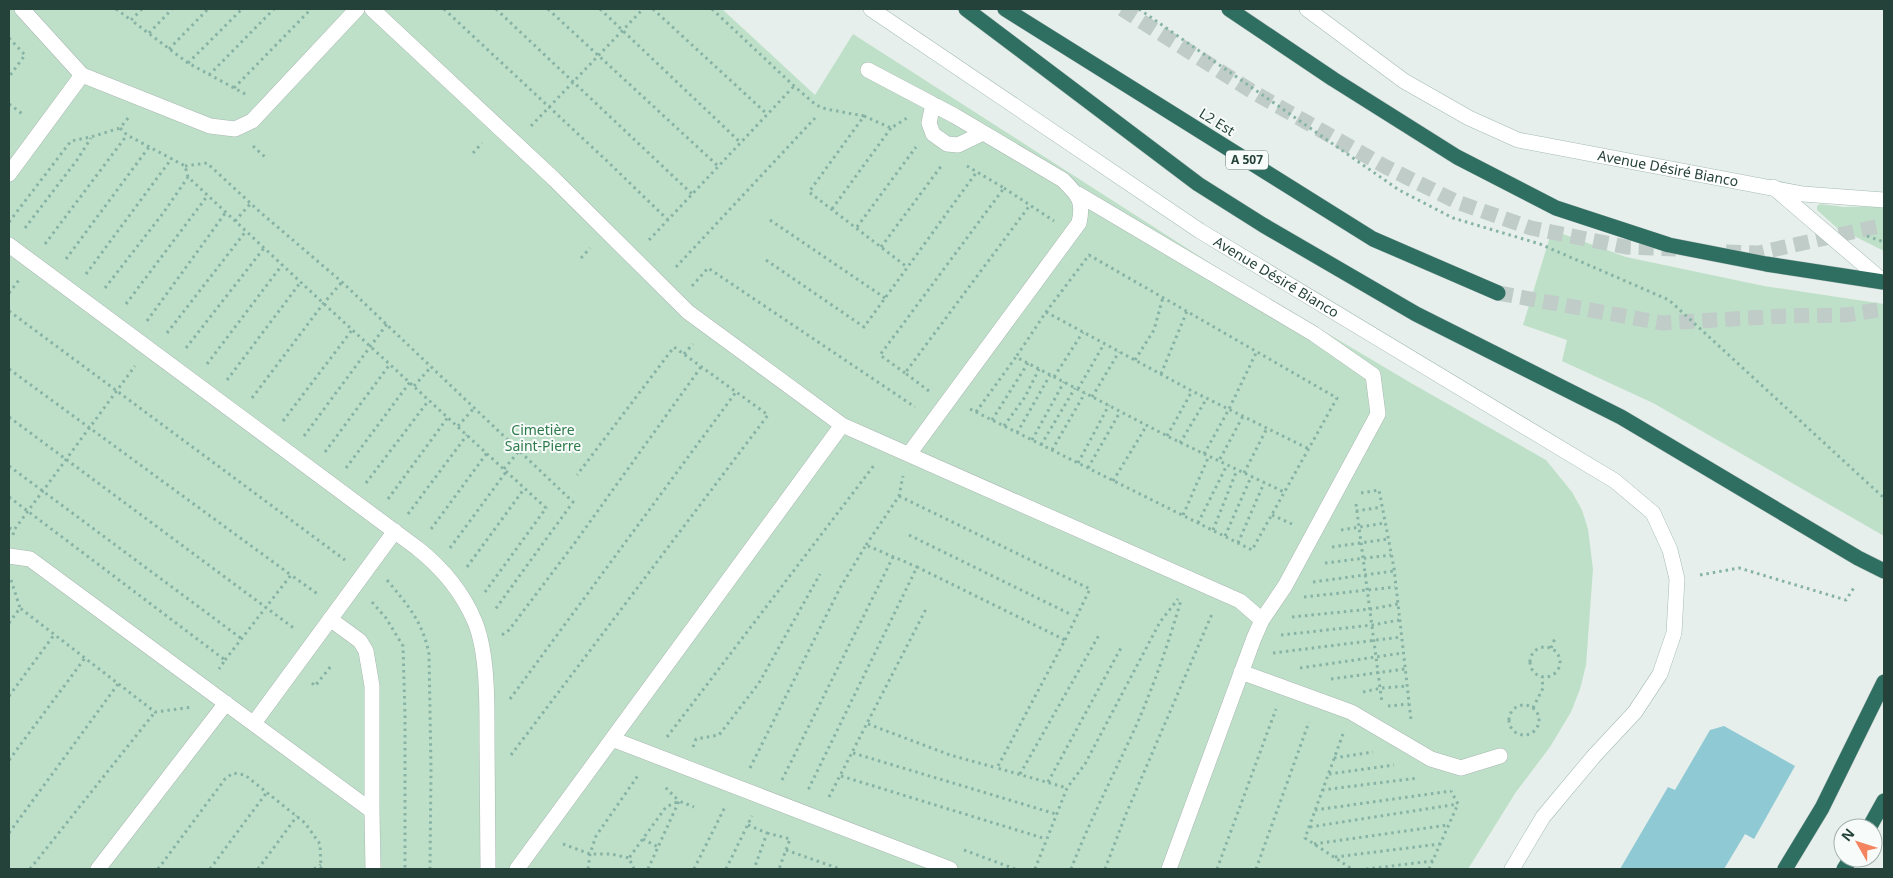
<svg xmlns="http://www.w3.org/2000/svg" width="1893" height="878" viewBox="0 0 1893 878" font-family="'Noto Sans',sans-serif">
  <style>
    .green { fill: #bfe0c8 }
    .water { fill: #8ec9d4 }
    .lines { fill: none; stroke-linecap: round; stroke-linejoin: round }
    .highway-tunnel { stroke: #bfccc8; stroke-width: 15; stroke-dasharray: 15 8; stroke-linecap: butt }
    .lane-casing { stroke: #a8b8b2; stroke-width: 16 }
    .secondary-casing { stroke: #a4bbb3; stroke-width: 16 }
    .highway-casing { stroke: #c2cac8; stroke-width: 16 }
    .path { stroke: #86b3a5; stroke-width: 3; stroke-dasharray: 2.5 4; stroke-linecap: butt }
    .lane { stroke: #fff; stroke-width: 15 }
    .secondary { stroke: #fff; stroke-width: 15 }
    .highway { stroke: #2f6f62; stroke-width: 15 }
    .labels { text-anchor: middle; stroke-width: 4; stroke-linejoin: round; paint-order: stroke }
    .shield { fill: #f7fbf9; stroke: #637a73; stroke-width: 1 }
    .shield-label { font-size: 12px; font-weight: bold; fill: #24423a }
    .street-label { font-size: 14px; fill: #24423a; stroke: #f7fbf9 }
    .park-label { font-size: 14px; fill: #2d7a4b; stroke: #f7fbf9 }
  </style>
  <rect width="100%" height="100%" fill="#e6efeb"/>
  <path class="green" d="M9 9H722L815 95 853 34 1224 272 1411 383 1546 460 1572 492 1582 510 1588 529 1593 569 1586 665 1580 689 1571 712 1550 747 1516 792 1468 869H9Z
    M1820 204 1844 207 1884 206V251L1836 227 1817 210V206Z
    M1552 230 1626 257 1764 286 1884 304V536L1653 403 1562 361 1567 340 1523 325Z"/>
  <path class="water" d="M1724 726 1795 766 1754 839 1745 834 1724 869H1620L1668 787 1675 790 1710 730Z"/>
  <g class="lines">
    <path class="highway-tunnel" d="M1122 9 1253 92 1386 167 1457 202 1531 228 1626 247 1676 249
      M1726 252 1758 253 1884 225
      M1498 293 1662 323 1785 316 1846 315 1884 309"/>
    <defs>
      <path id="lane" d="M22 9 82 75 210 126 235 129 252 121 357 9
        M372 9 554 179 688 312 842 425 1240 601 1262 620 1254 638 1169 869
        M868 70 955 116 1063 180C1079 196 1084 201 1079 223L909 454
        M933 104 929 123 933 134 947 144 958 145 983 133
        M9 174 82 75
        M1078 194 1314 334 1373 375 1378 414 1285 586 1262 620
        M9 245 417 548C441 567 463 593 475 622 488 654 487 705 487 739 487 783 488 826 488 869
        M9 556 30 559 372 811 373 869
        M330 619 360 641 366 651 372 686V811
        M1241 672 1351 712 1431 759 1461 768 1500 756
        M254 723 395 531
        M612 739 950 869
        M98 869 226 703
        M517 869 842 425"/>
      <g id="secondary">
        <path id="s1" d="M871 9 1200 231 1615 481 1653 513 1670 550 1677 579 1674 633 1660 674 1635 712 1594 756 1543 817 1512 869"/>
        <path id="s2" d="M1307 9 1404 81 1469 118 1518 140 1803 194 1884 200"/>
        <path d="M1773 187 1884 282"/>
      </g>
      <path id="highway" d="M966 9 1198 184 1263 225 1416 314 1621 417 1858 558 1884 571
        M1005 9 1373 239 1498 293
        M1229 9 1333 79 1457 157 1556 208 1669 245 1766 264 1883 282
        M1869 828 1884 801
        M1785 869 1822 808 1884 682
        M1844 869 1851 858"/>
    </defs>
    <use href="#lane" class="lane-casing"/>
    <use href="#secondary" class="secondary-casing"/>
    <use href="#highway" class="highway-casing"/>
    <path class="path" d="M116 9 131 20
      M142 9 131 20 188 63 247 95
      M444 9 607 161 668 220
      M496 9 692 194
      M548 9 718 166
      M600 9 740 142
      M653 9 767 114
      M712 9 794 86 816 105 826 109 864 116 809 192 907 267
      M1139 9 1399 190 1453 218 1540 244 1669 300 1884 498
      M149 33 172 9
      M9 38 25 55 9 77
      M169 49 208 9
      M188 63 242 9
      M209 75 274 9
      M234 88 311 9
      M9 104 24 115
      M864 116 891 128 907 118
      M128 118 120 128 127 135 185 166 188 177 322 302 546 508 485 592
      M531 126 643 9
      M253 146 265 157
      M473 153 482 143
      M185 166 207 163 260 212 342 282 573 502 494 611
      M1004 188 1054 221
      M832 209 891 128
      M770 220 885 298
      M235 221 251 203
      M9 222 71 141 91 137 120 128
      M857 227 916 147
      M25 228 77 160 91 138
      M1867 236 1884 242
      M649 240 794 86
      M45 244 127 135
      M881 247 942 165
      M581 258 590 248
      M66 259 149 147
      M766 260 864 327 976 173
      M676 267 815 118
      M86 274 172 158
      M692 286 708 268 915 407
      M105 288 164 212 188 177
      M9 293 19 280
      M126 304 208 195
      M9 311 345 560
      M1046 312 1192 391 1309 449
      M147 321 226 212
      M167 333 246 231
      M186 348 264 248
      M684 354 693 344
      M1135 360 1154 330 1163 297
      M207 364 282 265
      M9 369 291 575
      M905 373 880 355 1004 188 967 166
      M1161 374 1187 311
      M1054 377 1083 332
      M227 380 300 283
      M414 386 431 367
      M1078 389 1104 344
      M929 391 905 373 1030 205
      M1092 397 1119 352
      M252 398 323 304 342 282
      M970 409 1252 550 1337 398 1089 255 1046 312 1016 357
      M976 412 1016 357 1171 438 1284 492
      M9 417 295 629
      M992 420 1028 363
      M283 421 352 330
      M458 426 474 408
      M1004 426 1025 397 1039 369
      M1017 433 1050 375
      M304 436 387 324
      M1167 436 1192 391
      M1032 440 1064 382
      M1180 443 1207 398
      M1041 445 1075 388
      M1052 450 1085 393
      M325 452 390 364
      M1204 454 1229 409 1257 351
      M1220 459 1243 416
      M1078 463 1109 405
      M9 466 242 639
      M346 468 410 382
      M1088 468 1120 412
      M504 469 519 451
      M1244 473 1267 428
      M1113 481 1147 425
      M366 483 429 400
      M1361 493 1379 490 1394 568 1411 720
      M899 496 1090 589 1065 640
      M9 497 225 660 219 669
      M388 499 448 417
      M1356 504 1382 703
      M1356 511 1382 507
      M408 514 467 435
      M1183 515 1209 456
      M1272 515 1292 524
      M1198 523 1227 465
      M9 528 14 530
      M431 529 487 453
      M1213 530 1237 470
      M1341 530 1385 523
      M13 535 14 530 135 366
      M909 535 1070 614
      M1225 536 1251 477
      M1238 543 1264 483
      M866 545 899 496 903 476
      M1332 547 1388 539
      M450 548 506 472
      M1325 563 1391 555
      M467 567 524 489
      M1700 575 1739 568 1846 600 1855 586
      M11 580 20 608
      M387 580C407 604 423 622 429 654L431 769 430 869
      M1313 582 1394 571
      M1304 597 1395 587
      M372 602 386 618 403 646 405 716V869
      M1292 617 1371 609 1398 604
      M9 623 20 608 155 712 193 707
      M502 635 509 630 574 544 701 367
      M1281 635 1373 625 1399 620
      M1530 662a15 15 0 1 1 30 0a15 15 0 1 1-30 0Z
      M1551 648 1556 636
      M1273 653 1401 637
      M225 660 291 575 319 595
      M1300 668 1403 653
      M1331 679 1405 669
      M312 683 315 686 331 666
      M1363 692 1381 688 1407 686
      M9 696 54 635
      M510 699 736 392
      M1509 720a15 15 0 1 1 30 0a15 15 0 1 1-30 0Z
      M1388 706 1409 704
      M1533 708 1543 688 1542 677
      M868 724 950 755 997 768
      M1343 734 1305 838 1352 869
      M667 737 875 464
      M693 747 696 739 719 735 759 683 820 574
      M853 753 1056 814
      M511 755 768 415 674 347 577 475
      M1334 758 1373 752
      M9 760 85 658
      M750 768 840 588 866 545 917 567
      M1020 774 1099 635
      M1329 774 1394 765
      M841 776 1046 839
      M782 780 893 557
      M1048 782 1122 646
      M810 789 809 788 917 567 1065 640 997 768 1067 788
      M1322 790 1418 778
      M829 797 926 609
      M1315 810 1451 791
      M748 825 767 833 754 869
      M1310 827 1458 804
      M9 833 118 684
      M767 833 790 839 779 869
      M643 839 658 847
      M563 844 590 854H611L629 858
      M1314 844 1448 825
      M786 850 840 869
      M964 850 1015 869
      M1335 857 1440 844
      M30 869 155 712
      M158 869 225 779 233 773 245 775 305 823 320 844 321 869
      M210 869 267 792
      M258 869 297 816
      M314 869 321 865
      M588 869 590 854 596 836 639 774
      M634 869 629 858 666 807 679 801 694 807
      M648 869 679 801 665 787 667 785
      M694 869 725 807
      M726 869 752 816
      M1035 869 1067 788 1085 764 1160 622 1178 599
      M1071 869C1090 820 1114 774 1136 726 1154 685 1169 642 1181 600
      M1105 869 1126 814 1212 614
      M1217 869 1276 709
      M1256 869 1309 722
      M1366 869 1433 861
      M1429 869 1458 804 1451 791"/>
    <use href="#lane" class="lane"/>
    <use href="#secondary" class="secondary"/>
    <use href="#highway" class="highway"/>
  </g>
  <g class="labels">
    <rect class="shield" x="1226" y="150.5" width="42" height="19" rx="4"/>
    <g class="shield-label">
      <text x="1247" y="164">A 507</text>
    </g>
    <g class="street-label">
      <text transform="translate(1217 122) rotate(32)" y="5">L2 Est</text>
      <text dy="5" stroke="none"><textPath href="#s2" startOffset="402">Avenue Désiré Bianco</textPath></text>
      <text dy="5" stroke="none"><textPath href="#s1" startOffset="486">Avenue Désiré Bianco</textPath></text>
    </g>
    <g class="park-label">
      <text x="543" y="435">Cimetière<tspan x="543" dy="16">Saint-Pierre</tspan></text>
    </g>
  </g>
  <rect width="1893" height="878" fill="none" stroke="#24423a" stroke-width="20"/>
  <g transform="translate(1858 843) rotate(309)"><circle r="24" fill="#f7fbf9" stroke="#a3b1ad"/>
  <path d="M0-4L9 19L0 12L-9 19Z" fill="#f4845f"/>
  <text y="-8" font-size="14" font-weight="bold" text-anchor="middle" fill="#24423a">N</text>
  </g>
</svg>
